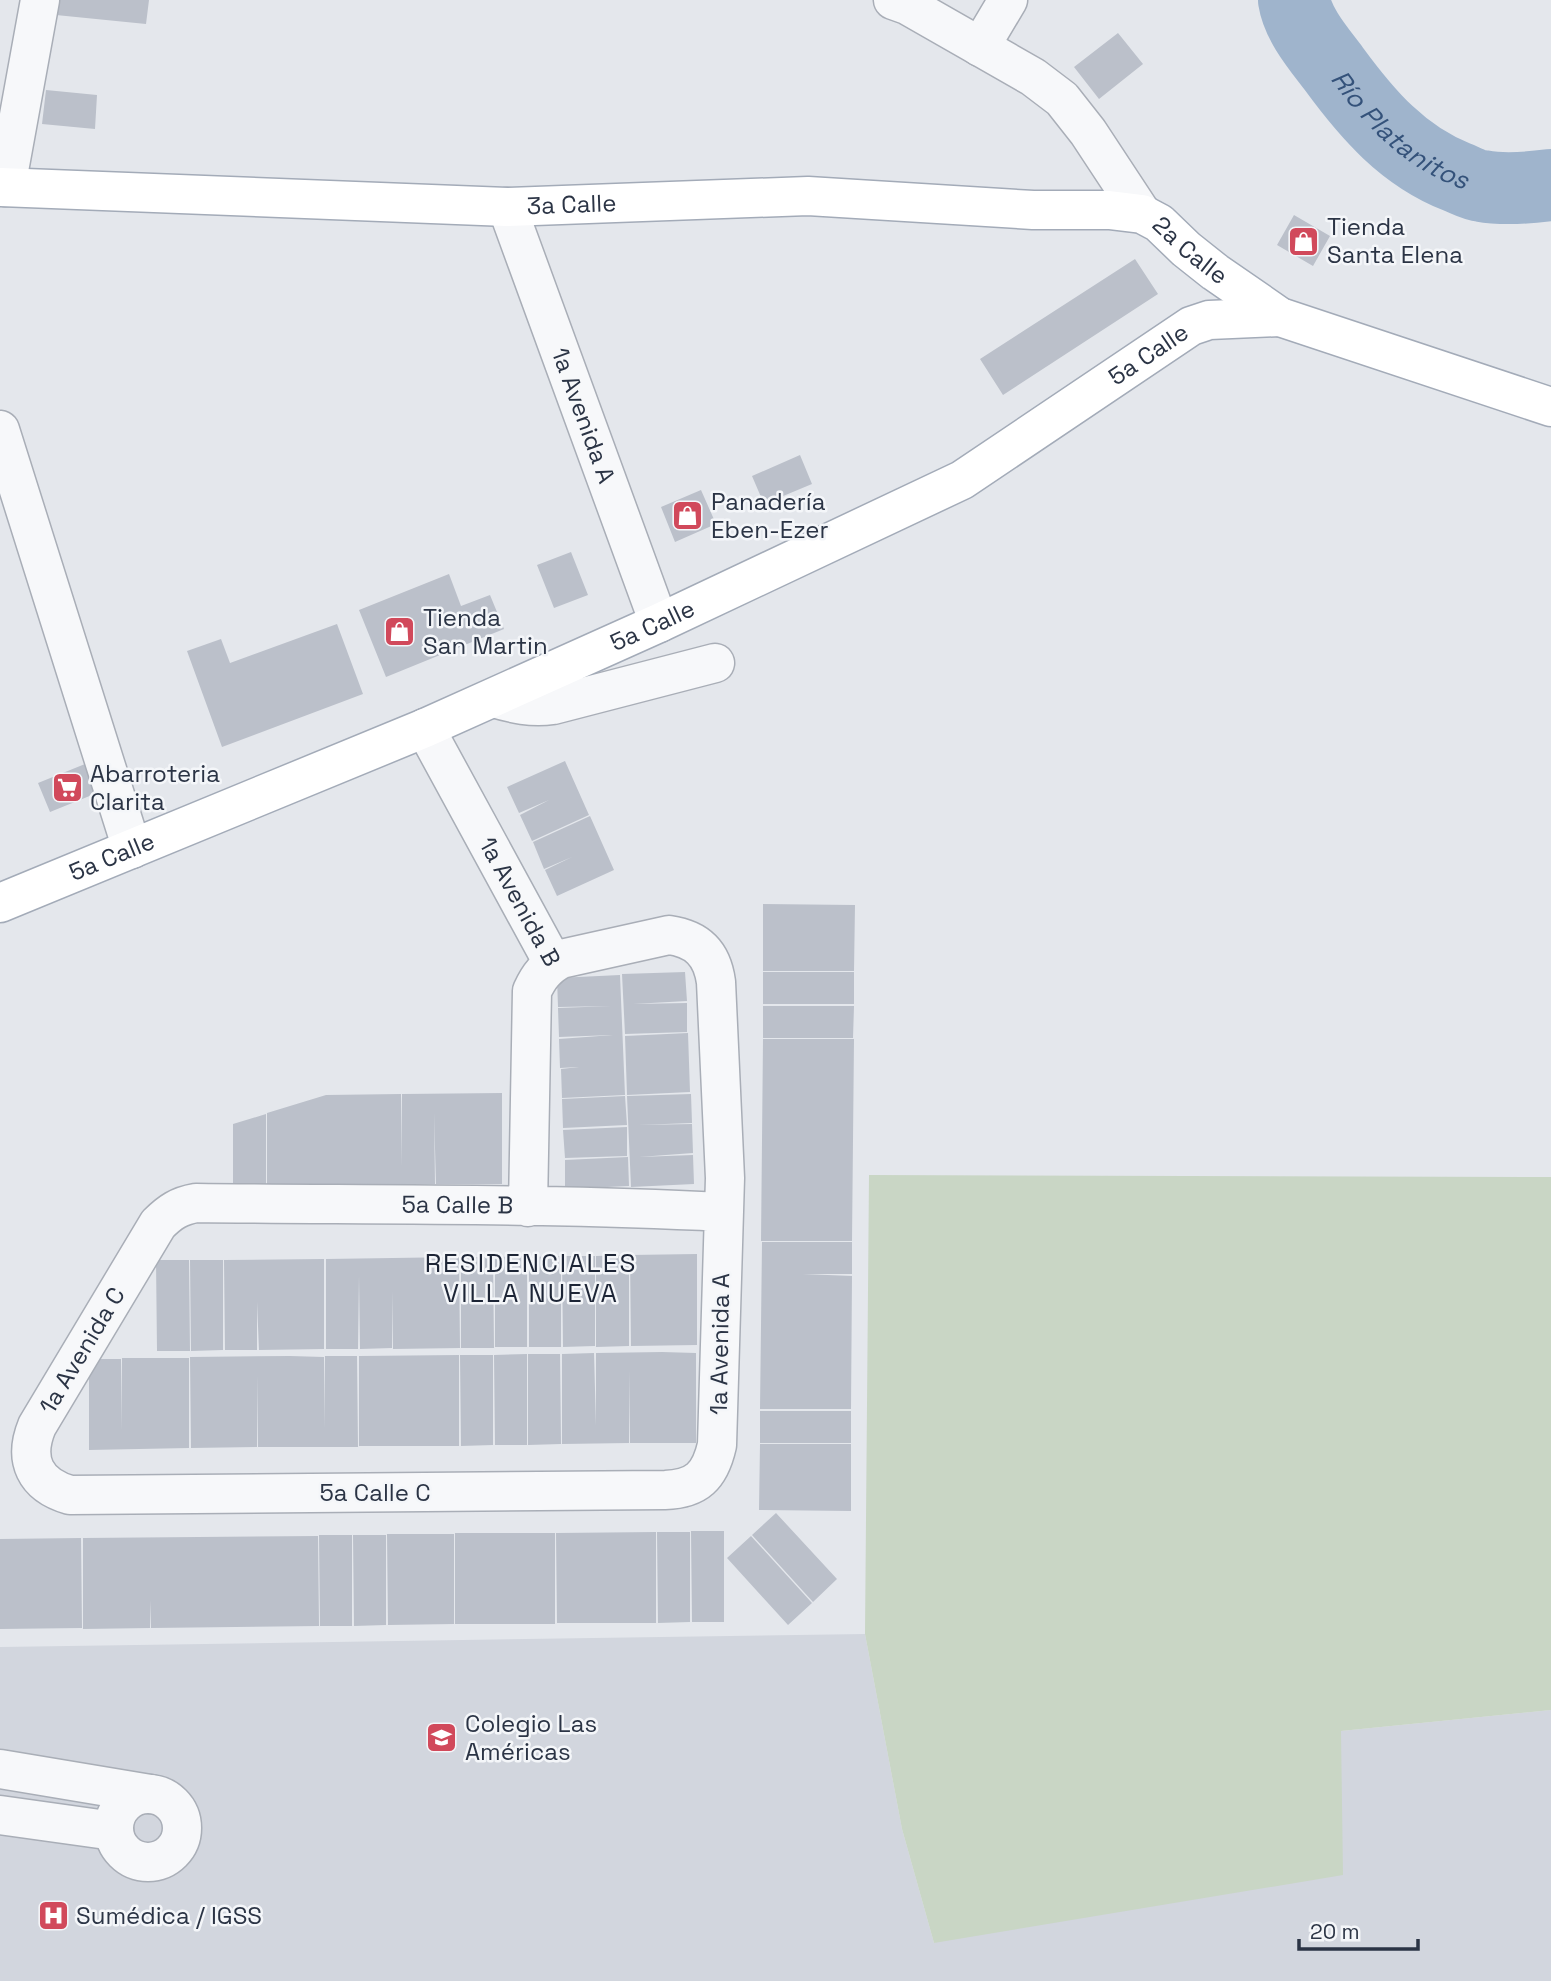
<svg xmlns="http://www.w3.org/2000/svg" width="1551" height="1981" viewBox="0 0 1551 1981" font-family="'Space Grotesk',sans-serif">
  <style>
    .built { fill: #d2d6de }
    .green { fill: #c9d6c5 }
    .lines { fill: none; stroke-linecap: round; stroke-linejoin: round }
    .river { stroke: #9fb4cc; stroke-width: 72 }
    .building { fill: #bbc0ca }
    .minor-casing { stroke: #a9aeb7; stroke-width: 41 }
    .major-casing { stroke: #a3abb8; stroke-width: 41 }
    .minor { stroke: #f7f8fa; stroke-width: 38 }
    .major { stroke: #fff; stroke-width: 38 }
    .labels { text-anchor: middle; stroke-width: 5; stroke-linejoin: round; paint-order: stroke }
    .street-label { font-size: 24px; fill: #2b3445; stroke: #f4f6f9 }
    .poi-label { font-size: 24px; fill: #2b3445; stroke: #f4f6f9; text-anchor: start }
    .water-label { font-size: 26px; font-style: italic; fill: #34527a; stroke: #f4f6f9 }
    .neighbourhood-label { font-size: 26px; letter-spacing: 2px; fill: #1d2536; stroke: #f4f6f9 }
  </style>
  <rect width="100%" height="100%" fill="#e4e7ec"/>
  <path class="built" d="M865 1634 902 1829 934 1943 1341 1731 1551 1710V1981H0V1647Z"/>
  <path class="green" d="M869 1175 1551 1177V1710L1341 1731 1343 1875 934 1943 902 1829 865 1634Z"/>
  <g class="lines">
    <path class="river" id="s1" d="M1294 0C1298 25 1319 49 1334 69 1367 114 1403 156 1457 177 1465 180 1473 185 1482 186 1504 190 1528 188 1551 185"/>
  </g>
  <path class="building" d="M57 0H149L146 24 56 15Z
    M1118 33 1143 64 1099 99 1074 67Z
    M46 90 97 95 95 129 42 124Z
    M1294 215 1330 236 1313 266 1277 245Z
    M1135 259 1158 294 1003 395 980 359Z
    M800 455 812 484 764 504 752 476Z
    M701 490 716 524 675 542 661 507Z
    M571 552 588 595 554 608 537 565Z
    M449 574 461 606 490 595 504 629 386 677 359 610Z
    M337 624 363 694 222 747 187 651 221 639 230 663Z
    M565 761 589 815 532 841 520 815 549 800 519 813 507 787Z
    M85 764 97 793 50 812 38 783Z
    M590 816 614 870 557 896 545 870 572 857 544 869 533 842Z
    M763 904 855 905 854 971H763Z
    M685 972 687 1001 633 1004 687 1003V1032L625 1034 622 974Z
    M763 972H854V1004H763Z
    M620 975 625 1095 562 1098 561 1069 579 1067 560 1068 559 1039 613 1035 559 1037 558 1008 612 1006 558 1007 557 978Z
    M763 1006H854L853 1038H763Z
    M688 1033 690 1092 627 1095 625 1036Z
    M763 1039H854L852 1241H761Z
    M502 1093V1184H436L434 1112 435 1184 267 1186V1113L326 1095 401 1094 402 1167V1094Z
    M691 1094 692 1123 638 1125 692 1124 693 1153 639 1157 693 1155 694 1184 631 1187 627 1096Z
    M625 1096 627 1125 563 1128 562 1099Z
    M266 1114V1186H233V1124Z
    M627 1127V1156L565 1158 563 1130Z
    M628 1157 629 1186 565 1189V1160Z
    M762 1242H852V1274H803L852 1276 851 1409H760Z
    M697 1254V1345L631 1346 630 1255Z
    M629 1255V1346L596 1347V1256Z
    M527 1256V1347H495V1257Z
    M561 1256V1347H529V1257Z
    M562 1256H595V1346L563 1347Z
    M459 1257 460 1348 393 1349 392 1291V1348L360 1349 359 1276 358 1349H326V1259Z
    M461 1257H493L494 1348H461Z
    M324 1259V1349L259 1350 257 1302V1350H225L224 1260Z
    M156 1260H189L190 1351H157Z
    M190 1260H223V1350L191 1351Z
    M662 1352 696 1353V1443H630L629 1371V1443L562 1444V1354L594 1353 596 1426V1353Z
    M527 1354V1445H495L494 1355Z
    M528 1354H560L561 1444 528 1445Z
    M459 1355V1446H359V1356Z
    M460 1355H493V1445L461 1446Z
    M290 1356 324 1357 325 1429V1356H357L358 1447H258L257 1375V1447L191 1448 190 1357Z
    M122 1358H189V1448L89 1450V1359H121L122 1431Z
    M760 1411H851V1443H760Z
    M760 1444H851V1511L759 1510Z
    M776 1513 837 1579 813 1602 752 1535Z
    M691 1531H724V1622H692Z
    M656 1532V1623H557L556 1533Z
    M657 1532H690V1622L658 1623Z
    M455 1533H555V1624H455Z
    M387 1534H454V1624L388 1625Z
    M319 1535H352V1626H320Z
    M353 1535H386V1625L354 1626Z
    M318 1536 319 1626 151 1628 150 1600V1628L83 1629V1538Z
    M751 1536 812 1603 788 1625 727 1558Z
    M81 1538 82 1628 0 1629V1539Z"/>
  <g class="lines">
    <defs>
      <g id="minor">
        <path d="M893 0 907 5 1033 77 1062 99 1088 132 1142 214"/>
        <path d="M980 47 1008 0"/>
        <path d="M6 187 40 0"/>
        <path id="s2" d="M507 207 659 623"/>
        <path d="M0 430 132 849"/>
        <path d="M494 698C514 704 531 708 553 705L715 663"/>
        <path id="s3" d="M425 728 553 963"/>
        <path id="s4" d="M528 1207 532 991C539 976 546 967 561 959L669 935C697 939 712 953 716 982L725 1178 717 1445C710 1476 697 1489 665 1490L70 1495C35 1485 23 1460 37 1426L158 1224C170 1212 179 1206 196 1203 371 1205 547 1203 722 1212"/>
        <path d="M0 1769 150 1794"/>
        <circle cx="148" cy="1828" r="34"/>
        <path d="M0 1815 114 1831"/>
      </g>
      <g id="major">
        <path id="s5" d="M0 187 507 207 808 196 1033 210H1109L1142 214 1159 223 1186 249 1215 272 1280 317 1551 407"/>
        <path id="s6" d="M0 903 425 728 659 623 962 480 1191 326 1209 320 1280 317"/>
      </g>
    </defs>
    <use href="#minor" class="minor-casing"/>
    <use href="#major" class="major-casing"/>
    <use href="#minor" class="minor"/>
    <use href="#major" class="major"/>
  </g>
  <defs>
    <symbol id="shop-square" viewBox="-11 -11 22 22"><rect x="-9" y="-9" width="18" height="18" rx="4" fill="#d1495b" stroke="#f4f6f9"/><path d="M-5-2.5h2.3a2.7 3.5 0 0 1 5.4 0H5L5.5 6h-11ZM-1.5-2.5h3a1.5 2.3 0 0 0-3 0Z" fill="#fff"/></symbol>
    <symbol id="supermarket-square" viewBox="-11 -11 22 22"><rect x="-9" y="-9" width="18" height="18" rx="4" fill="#d1495b" stroke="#f4f6f9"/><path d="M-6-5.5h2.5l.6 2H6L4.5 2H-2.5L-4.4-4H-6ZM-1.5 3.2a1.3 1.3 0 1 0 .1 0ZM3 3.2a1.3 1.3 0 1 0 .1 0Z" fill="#fff"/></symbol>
    <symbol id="school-square" viewBox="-11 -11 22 22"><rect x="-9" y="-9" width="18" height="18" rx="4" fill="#d1495b" stroke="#f4f6f9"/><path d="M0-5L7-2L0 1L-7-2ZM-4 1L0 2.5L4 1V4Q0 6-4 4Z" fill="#fff"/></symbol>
    <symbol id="hospital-square" viewBox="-11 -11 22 22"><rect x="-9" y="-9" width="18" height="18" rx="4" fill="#d1495b" stroke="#f4f6f9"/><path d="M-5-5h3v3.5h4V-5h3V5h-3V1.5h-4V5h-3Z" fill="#fff"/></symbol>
  </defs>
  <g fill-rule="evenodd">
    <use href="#shop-square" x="1286" y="224" width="35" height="35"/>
    <use href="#shop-square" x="670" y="498" width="35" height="35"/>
    <use href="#shop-square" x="382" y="614" width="35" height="35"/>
    <use href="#supermarket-square" x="50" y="770" width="35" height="35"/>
    <use href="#school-square" x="424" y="1720" width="35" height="35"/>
    <use href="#hospital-square" x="36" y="1898" width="35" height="35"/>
  </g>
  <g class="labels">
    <g class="street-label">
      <text dy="8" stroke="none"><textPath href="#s5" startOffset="572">3a Calle</textPath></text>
      <text dy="8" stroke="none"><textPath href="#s5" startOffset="1204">2a Calle</textPath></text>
      <text dy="8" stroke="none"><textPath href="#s6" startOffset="1276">5a Calle</textPath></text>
      <text dy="8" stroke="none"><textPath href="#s2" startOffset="222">1a Avenida A</textPath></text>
      <text dy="8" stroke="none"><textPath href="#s6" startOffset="709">5a Calle</textPath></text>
      <text dy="8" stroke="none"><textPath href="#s6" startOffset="121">5a Calle</textPath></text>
      <text dy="8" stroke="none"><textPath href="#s3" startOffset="198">1a Avenida B</textPath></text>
      <text dy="8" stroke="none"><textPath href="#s4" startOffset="2208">5a Calle B</textPath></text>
      <text transform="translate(720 1344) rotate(-89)" y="8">1a Avenida A</text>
      <text dy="8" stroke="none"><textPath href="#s4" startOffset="1755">1a Avenida C</textPath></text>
      <text x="375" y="1501">5a Calle C</text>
    </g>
    <g class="poi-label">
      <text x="1327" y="235">Tienda<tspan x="1327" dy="28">Santa Elena</tspan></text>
      <text x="711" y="510">Panadería<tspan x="711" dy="28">Eben-Ezer</tspan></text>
      <text x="423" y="626">Tienda<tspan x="423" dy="28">San Martin</tspan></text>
      <text x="90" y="782">Abarroteria<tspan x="90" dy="28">Clarita</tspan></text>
      <text x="465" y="1732">Colegio Las<tspan x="465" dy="28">Américas</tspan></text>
      <text x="76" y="1924">Sumédica / IGSS</text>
    </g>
    <g class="water-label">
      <text dy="9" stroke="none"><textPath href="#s1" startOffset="172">Río Platanitos</textPath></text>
    </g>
    <g class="neighbourhood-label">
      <text x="531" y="1272">RESIDENCIALES<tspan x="531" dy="30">VILLA NUEVA</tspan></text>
    </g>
  </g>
  <path d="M1299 1939v10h119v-10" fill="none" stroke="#2b3445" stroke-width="3.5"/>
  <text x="1310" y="1939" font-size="21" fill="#2b3445" stroke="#f4f6f9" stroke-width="5" paint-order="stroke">20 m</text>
</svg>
